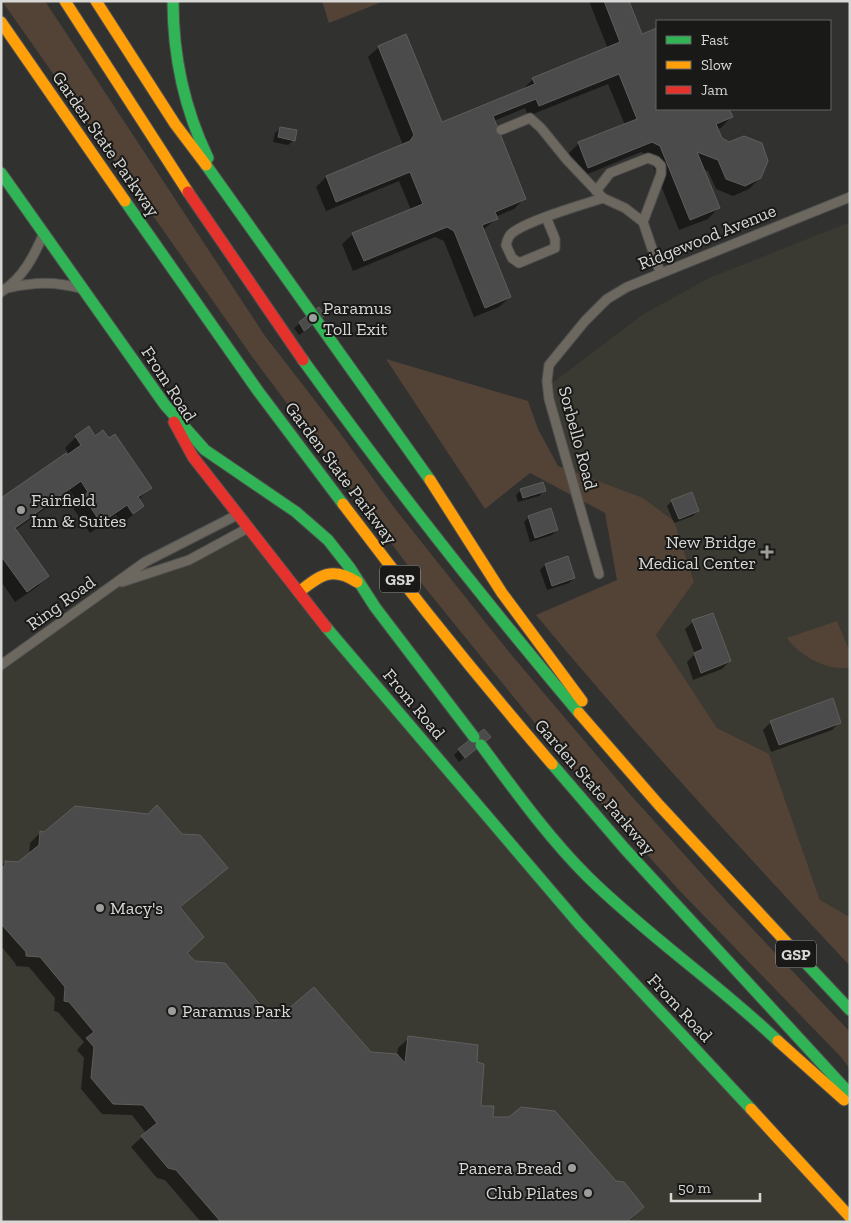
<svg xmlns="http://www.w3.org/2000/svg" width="851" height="1223" viewBox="0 0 851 1223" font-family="'Zilla Slab',serif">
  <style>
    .built { fill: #3a3932 }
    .green { fill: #534337 }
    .shadow { fill: #0007 }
    .building { fill: #4b4b4b; stroke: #5e5e5d }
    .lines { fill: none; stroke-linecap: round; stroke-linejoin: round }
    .street-casing { stroke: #4f4f4e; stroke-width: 11 }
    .fast-casing { stroke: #4f4f4e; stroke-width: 13 }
    .slow-casing { stroke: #4f4f4e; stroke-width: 13 }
    .jam-casing { stroke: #4f4f4e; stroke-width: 13 }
    .street { stroke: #6c675f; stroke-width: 9 }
    .fast { stroke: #30b455; stroke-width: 11 }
    .slow { stroke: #ff9f0a; stroke-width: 11 }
    .jam { stroke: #e5322d; stroke-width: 11 }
    .poi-dot { fill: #9d9d9b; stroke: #191918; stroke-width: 2 }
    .labels { text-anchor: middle; stroke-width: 4; stroke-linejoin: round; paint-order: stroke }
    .shield { fill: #191918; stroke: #9e9e9c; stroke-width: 1 }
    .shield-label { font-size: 16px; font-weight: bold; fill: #d7d7d5 }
    .street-label { font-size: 18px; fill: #d7d7d5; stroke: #191918 }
    .poi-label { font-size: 18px; fill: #d7d7d5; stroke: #191918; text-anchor: start }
  </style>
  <rect width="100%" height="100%" fill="#313130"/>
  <path class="built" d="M850 222V917L820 900 769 754 717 728 656 635 694 582 569 471 547 387 642 315 709 278Z
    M248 528 495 827 850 1222H1V665L115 584 182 563Z"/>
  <path class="green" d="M2 1H45L265 336 337 429 396 510 509 652 627 791 728 903 850 1032V1069L840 1056 677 888 590 791 418 579 253 358Z
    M322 1H384L329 23Z
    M386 359 528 401 538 429 558 466 643 498 674 521 694 582 656 635 717 728 769 754 820 900 850 917V966C743 851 636 736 536 615L617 580 605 513 530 473 485 509Z
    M837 621 850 652 849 668C826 670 801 657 787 638Z"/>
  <path class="shadow" d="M589 1H628L642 36 657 29V109H728L731 117 721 128 717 129 721 139 760 178 749 189 733 196 716 189 708 171 702 169 718 208 708 219 679 230 649 156 641 152 578 178 568 154 579 143 625 125 608 84 528 116 525 108 494 121 525 198 514 209 495 217 496 219 483 230 510 297 499 307 474 317 444 241 435 237 353 271 342 244 353 234 411 210 399 181 326 211 316 187 326 177 403 145 368 57 379 47 441 124 522 90 533 79 608 49Z
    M281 128 294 140 288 145 273 142 275 133Z
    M319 309V320L299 335 294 328Z
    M88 428 95 437 151 487 138 500 143 506 122 524 116 515 90 533 73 508 78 502 70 491 15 530 47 576 37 587 15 602 1 581V499L70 455 65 448 76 437Z
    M521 490 544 491 539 496 518 502 516 495Z
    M672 501 698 511 693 516 674 523 667 506Z
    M529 517 557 530 552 535 530 542 524 522Z
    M545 565 574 578 569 583 547 590 540 570Z
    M693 622 730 661 722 669 693 680 687 662 695 654 685 629Z
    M771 722H840L832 730 771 752 763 730Z
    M484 742 459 762 454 755 459 750Z
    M40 833 182 835 226 868 179 908 186 953 194 962 274 1023 370 1054 397 1056 398 1048 409 1038 475 1063 480 1107 491 1118 615 1182 643 1207 629 1222H201L165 1180 157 1178 131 1147 146 1133 132 1115 102 1114 81 1089 84 1058 77 1050 84 1042 58 1012 54 1011 55 998 29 967 16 966 15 963 1 946V867L5 862 18 864 29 855 30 843Z"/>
  <path class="building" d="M604 1H629L642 34 657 28V109H729L733 117 716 124 722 138 729 142 744 136 762 143 768 161 761 178 745 186 726 179 718 160 697 152 720 208 690 220 660 146 652 142 588 168 578 142 637 119 619 74 539 106 536 99 493 116 526 199 495 212 498 219 482 225 511 297 485 308 454 231 447 227 364 261 352 233 423 204 410 172 336 202 326 176 410 141 414 135 378 46 406 34 442 122 535 84 532 78 620 42Z
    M280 127 297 130 295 141 278 137Z
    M319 307 325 315 304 331 299 322Z
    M89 426 95 436 103 430 109 438 115 434 152 488 138 497 144 506 133 514 127 505 101 523 83 496 88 492 81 481 15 528 49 576 27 592 1 556V498L66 453 67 455 81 445 75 436Z
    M543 482 546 491 523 498 520 489Z
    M692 492 699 511 679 519 671 500Z
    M551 508 558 530 535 538 528 516Z
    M568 556 575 578 552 586 545 564Z
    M713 613 731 661 701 673 694 653 703 649 692 620Z
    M833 698 841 723 779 745 770 721Z
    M484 729 491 737 465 758 458 749Z
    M157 805 182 834 200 835 228 868 180 907 204 937 187 953 195 961 225 963 274 1021 314 987 371 1052 397 1054 405 1063 408 1036 478 1045 477 1062 484 1064 481 1106H494L493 1117H509L521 1107 555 1111 616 1181 624 1182 644 1207 629 1220 630 1222H221L176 1170 168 1168 141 1136 157 1123 143 1105 113 1104 91 1078 94 1047 86 1038 94 1032 69 1002 64 1001 65 987 40 957 26 956V952L1 924V868L5 865V861L18 862 39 845 40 831 44 832 75 806 148 814Z"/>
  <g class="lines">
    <defs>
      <path id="street" d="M501 130 530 118 541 128 567 160 603 198 625 208 643 222 660 272
        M596 191 610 173 648 158 656 161 661 166V174L643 222
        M546 217 555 239V248L519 263 512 258 506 245C507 241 508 237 511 234 525 221 582 205 603 198
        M7 288C35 282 55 281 83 289
        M1 292C23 278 34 256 44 233
        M599 574 549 399 547 381 549 365 585 321 607 299 627 287 850 197
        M122 582 189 560 248 528
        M1 665 145 562 237 515"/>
      <path id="fast" d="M173 1C173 57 184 108 208 158
        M206 165 430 480
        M1 173 165 405
        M125 201 258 391 343 504
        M303 360C390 481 483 599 579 713
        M165 405 205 450 296 512 328 540 350 568 375 607 474 737
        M326 627 579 924 751 1109
        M481 745C515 791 548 837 588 877 648 936 717 983 778 1041
        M552 764 625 849 850 1094
        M787 943 850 1010"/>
      <path id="slow" d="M65 1 188 192
        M96 1 175 124 206 165
        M1 22 125 201
        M430 480 502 593 582 701
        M343 504C410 593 479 679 552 764
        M299 592C320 575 332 566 357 582
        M579 713 659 805 787 943
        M778 1041 844 1100
        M751 1109 850 1217"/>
      <path id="jam" d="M188 192 303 360
        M174 422 193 457 326 627"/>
    </defs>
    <use href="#street" class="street-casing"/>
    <use href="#fast" class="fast-casing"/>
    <use href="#slow" class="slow-casing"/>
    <use href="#jam" class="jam-casing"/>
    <use href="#street" class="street"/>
    <use href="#fast" class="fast"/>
    <use href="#slow" class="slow"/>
    <use href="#jam" class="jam"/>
  </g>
  <g class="poi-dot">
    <circle cx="313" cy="318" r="5"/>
    <circle cx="21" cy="510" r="5"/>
    <path d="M764.5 544.5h5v5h5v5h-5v5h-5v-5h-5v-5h5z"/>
    <circle cx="100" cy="908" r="5"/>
    <circle cx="172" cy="1011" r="5"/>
    <circle cx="572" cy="1168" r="5"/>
    <circle cx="588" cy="1193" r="5"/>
  </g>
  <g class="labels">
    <g class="shield">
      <rect x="380" y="565.5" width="40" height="27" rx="4"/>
      <rect x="776" y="940.5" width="40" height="27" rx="4"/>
    </g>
    <g class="shield-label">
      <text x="400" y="585">GSP</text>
      <text x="796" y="960">GSP</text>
    </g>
    <g class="street-label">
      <text transform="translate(106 144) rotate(55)" y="6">Garden State Parkway</text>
      <text transform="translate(707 237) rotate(-22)" y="6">Ridgewood Avenue</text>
      <text transform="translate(169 384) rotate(57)" y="6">From Road</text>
      <text transform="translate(578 438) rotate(75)" y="6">Sorbello Road</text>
      <text transform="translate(341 473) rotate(53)" y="6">Garden State Parkway</text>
      <text transform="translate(61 603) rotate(-36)" y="6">Ring Road</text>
      <text transform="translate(414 704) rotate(50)" y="6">From Road</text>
      <text transform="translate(595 787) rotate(49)" y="6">Garden State Parkway</text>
      <text transform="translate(680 1008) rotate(47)" y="6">From Road</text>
    </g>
    <g class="poi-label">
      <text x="323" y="314">Paramus<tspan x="323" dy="21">Toll Exit</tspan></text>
      <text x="31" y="506">Fairfield<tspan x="31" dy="21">Inn &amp; Suites</tspan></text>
      <text x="756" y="548" text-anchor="end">New Bridge<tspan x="756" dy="21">Medical Center</tspan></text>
      <text x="110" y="914">Macy's</text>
      <text x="182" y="1017">Paramus Park</text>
      <text x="562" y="1174" text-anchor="end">Panera Bread</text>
      <text x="578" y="1199" text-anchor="end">Club Pilates</text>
    </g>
  </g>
  <rect width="851" height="1223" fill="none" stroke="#d7d7d5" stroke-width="5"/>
  <rect x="656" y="20" width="175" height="90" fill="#191918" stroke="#656564"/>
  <rect x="666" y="36" width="25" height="8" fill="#30b455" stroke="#656564"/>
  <text x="701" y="45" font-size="15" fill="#d7d7d5">Fast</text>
  <rect x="666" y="61" width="25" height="8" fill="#ff9f0a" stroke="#656564"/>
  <text x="701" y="70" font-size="15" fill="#d7d7d5">Slow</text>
  <rect x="666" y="86" width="25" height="8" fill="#e5322d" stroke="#656564"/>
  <text x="701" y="95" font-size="15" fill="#d7d7d5">Jam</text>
  <path d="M671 1193v8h89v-8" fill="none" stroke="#d7d7d5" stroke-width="2.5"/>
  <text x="678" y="1193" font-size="15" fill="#d7d7d5" stroke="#191918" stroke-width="4" paint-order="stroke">50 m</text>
</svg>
